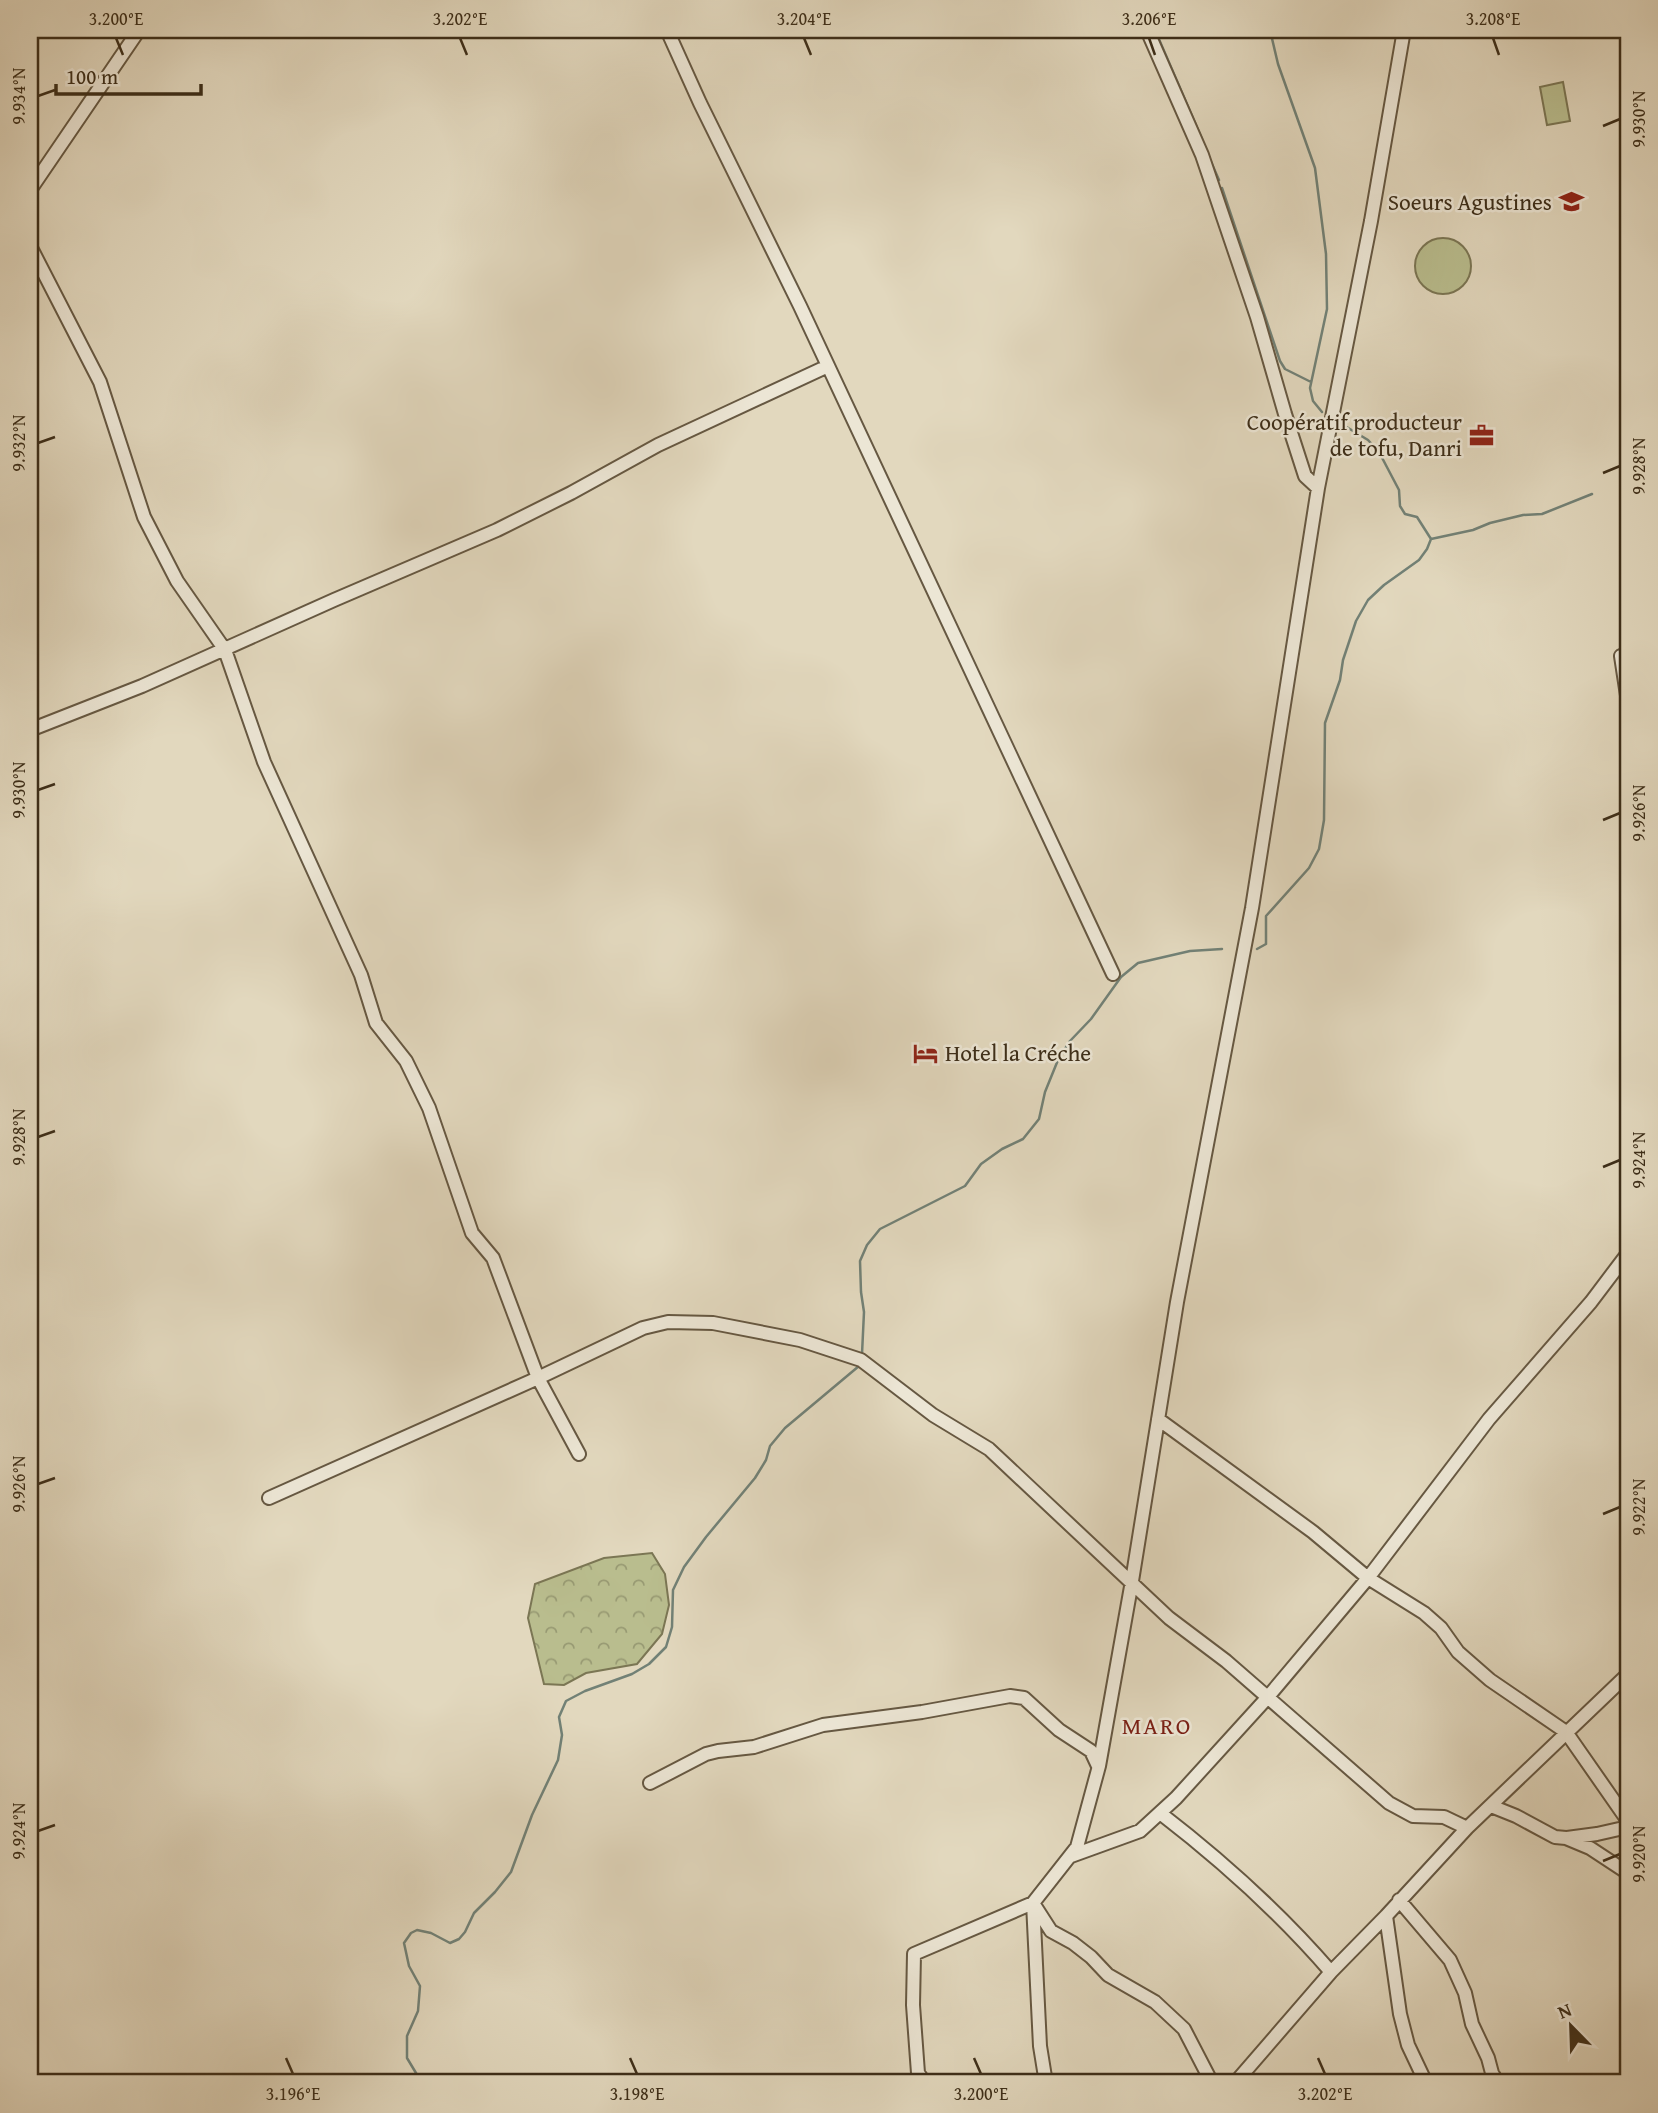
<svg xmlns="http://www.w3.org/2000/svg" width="1658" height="2113" viewBox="0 0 1658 2113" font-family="'Gentium Book Plus',serif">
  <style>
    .forest { fill: url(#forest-crowns); stroke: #7b7654; stroke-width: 2 }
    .garden { fill: #b9bd8e; stroke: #7b7654; stroke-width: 2 }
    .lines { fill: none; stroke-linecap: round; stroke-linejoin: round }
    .stream { stroke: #728176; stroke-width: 2.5 }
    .minor-casing { stroke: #665842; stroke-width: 16 }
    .minor { stroke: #ece6d5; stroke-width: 12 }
    .ticks { fill: none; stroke: #3d2e19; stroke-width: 2.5 }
    .labels { text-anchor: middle; stroke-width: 5; stroke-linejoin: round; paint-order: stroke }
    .poi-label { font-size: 23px; fill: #3d2e19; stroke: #ece6d5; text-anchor: end }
    .neighbourhood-label { font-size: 24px; letter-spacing: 2px; fill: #7a1f14; stroke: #ece6d5 }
    .neatline { fill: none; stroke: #3d2e19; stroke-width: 2.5 }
    .ticks-label { font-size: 18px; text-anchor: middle; fill: #3d2e19 }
  </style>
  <defs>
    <pattern id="forest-crowns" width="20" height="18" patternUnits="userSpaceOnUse" patternTransform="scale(1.75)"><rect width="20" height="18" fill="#b9bd8e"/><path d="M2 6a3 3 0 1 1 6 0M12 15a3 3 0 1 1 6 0" fill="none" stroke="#989a73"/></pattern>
  </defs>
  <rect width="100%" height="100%" fill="#e2d8be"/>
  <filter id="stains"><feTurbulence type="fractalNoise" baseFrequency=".00286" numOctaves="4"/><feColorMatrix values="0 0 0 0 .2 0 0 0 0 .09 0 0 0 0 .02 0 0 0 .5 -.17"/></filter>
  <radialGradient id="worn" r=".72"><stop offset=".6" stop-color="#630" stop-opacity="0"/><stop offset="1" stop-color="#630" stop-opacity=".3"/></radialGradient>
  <path class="forest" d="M652 1553 665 1574 669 1605 662 1634 637 1664 586 1673 564 1685 544 1684 528 1618 535 1584 604 1558Z"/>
  <path class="garden" d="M1563 82 1570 121 1547 125 1540 87Z
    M1415 266a28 28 0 1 1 56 0a28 28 0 1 1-56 0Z"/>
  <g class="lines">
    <path class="stream" d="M1155 30 1202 139
      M1270 30 1278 64 1315 168 1326 254 1327 309 1310 388 1313 401 1322 412
      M1208 155 1219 180
      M1222 188 1280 361 1285 369 1311 382
      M1340 423 1368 440 1379 452 1399 490 1400 506 1405 514 1417 517 1431 539
      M1257 949 1266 944V916L1309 868 1319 849 1324 820 1325 723 1340 680 1343 660 1356 621 1368 600 1384 585 1419 560 1427 549 1431 539 1473 530 1490 523 1523 515 1542 514 1592 494
      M862 1354 864 1312 861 1292 860 1261 867 1245 880 1229 965 1186 981 1164 1002 1149 1023 1139 1039 1119 1045 1092 1058 1060 1070 1041 1091 1019 1121 977 1138 963 1190 951 1222 949
      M422 2083 407 2058V2036L418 2011 420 1986 409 1966 404 1943 411 1933 417 1930 431 1933 450 1943 459 1939 465 1932 474 1913 495 1892 511 1872 532 1815 558 1760 562 1735 559 1717 566 1701 585 1691 632 1674 649 1664 666 1647 672 1627 673 1590 684 1567 706 1537 755 1478 766 1460 770 1446 785 1428 859 1366"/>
    <defs>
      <path id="minor" d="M667 30 700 103 800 306 1113 974
        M1147 30 1202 155 1257 317 1285 414 1305 476 1318 488
        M30 190 139 30
        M30 246 100 382 144 517 177 581 225 650 264 762 361 975 376 1023 406 1061 429 1108 472 1233 493 1258 538 1378 579 1454
        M1628 654 1621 656 1628 702
        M30 730 142 686 334 600 497 530 571 493 658 445 828 366
        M1158 1419 1313 1532 1368 1578 1424 1613 1441 1628 1458 1652 1490 1680 1566 1732 1628 1821
        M269 1498 538 1378 643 1328 668 1322 713 1323 800 1340 861 1360 933 1415 989 1449 1169 1618 1226 1661 1389 1803 1413 1816 1444 1817 1467 1828
        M650 1783 706 1754 718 1751 754 1747 823 1725 922 1712 1010 1696 1024 1698 1059 1730 1091 1751 1098 1766
        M1491 1806 1516 1816 1555 1837 1566 1838 1590 1848 1628 1873
        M1160 1813C1221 1860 1281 1914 1331 1972
        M1567 1838 1597 1834 1628 1827
        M1071 1856 1140 1831 1176 1798 1267 1698 1368 1578 1489 1419 1591 1302 1628 1253
        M1399 1900 1450 1960 1465 1993 1472 2024 1488 2058 1492 2073 1498 2083
        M1386 1916 1400 2014 1408 2045 1426 2083
        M925 2083 918 2073 913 2005 914 1954 1033 1903 1051 1931 1073 1943 1091 1957 1108 1975 1155 2002 1184 2029 1212 2083
        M1046 2083 1040 2046 1033 1903 1077 1847 1099 1766 1132 1581 1177 1302 1252 908 1318 488 1371 221 1404 30
        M1235 2083 1331 1972 1386 1916 1467 1828 1628 1674"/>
    </defs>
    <use href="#minor" class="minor-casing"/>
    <use href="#minor" class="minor"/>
  </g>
  <path class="ticks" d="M116 38 123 55M460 38 467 55M804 38 811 55M1149 38 1155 55M1493 38 1499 55M38 96 55 90M1603 126 1620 119M38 443 55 437M1603 473 1620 466M38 790 55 784M1603 820 1620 813M38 1137 55 1131M1603 1167 1620 1160M38 1484 55 1478M1603 1514 1620 1507M38 1831 55 1825M1603 1861 1620 1854M286 2058 293 2074M630 2058 637 2074M974 2058 981 2074M1318 2058 1325 2074"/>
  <defs>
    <symbol id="school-bare" viewBox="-9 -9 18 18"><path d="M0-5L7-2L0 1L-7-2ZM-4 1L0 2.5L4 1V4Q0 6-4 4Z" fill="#8f2418" stroke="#ece6d5" stroke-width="2.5" paint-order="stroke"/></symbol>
    <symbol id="office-bare" viewBox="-9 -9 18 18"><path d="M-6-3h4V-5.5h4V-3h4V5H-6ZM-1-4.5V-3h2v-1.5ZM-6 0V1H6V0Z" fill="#8f2418" stroke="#ece6d5" stroke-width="2.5" paint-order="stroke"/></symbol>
    <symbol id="hotel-bare" viewBox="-9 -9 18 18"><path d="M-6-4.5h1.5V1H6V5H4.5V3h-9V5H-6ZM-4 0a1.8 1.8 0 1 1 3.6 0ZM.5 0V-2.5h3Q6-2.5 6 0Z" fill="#8f2418" stroke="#ece6d5" stroke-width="2.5" paint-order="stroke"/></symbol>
  </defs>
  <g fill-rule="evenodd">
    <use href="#school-bare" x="1554" y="184" width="35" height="35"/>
    <use href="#office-bare" x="1464" y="418" width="35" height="35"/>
    <use href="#hotel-bare" x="908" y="1036" width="35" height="35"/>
  </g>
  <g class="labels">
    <g class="poi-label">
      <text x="1552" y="210">Soeurs Agustines</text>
      <text x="1462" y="430">Coopératif producteur<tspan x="1462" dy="26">de tofu, Danri</tspan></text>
      <text x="945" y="1061" text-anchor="start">Hotel la Créche</text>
    </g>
    <g class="neighbourhood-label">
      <text x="1157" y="1734">MARO</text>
    </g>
  </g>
  <rect width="1658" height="2113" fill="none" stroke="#e2d8be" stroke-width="77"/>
  <g transform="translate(1571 2026) rotate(337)" stroke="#ece6d5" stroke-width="5" paint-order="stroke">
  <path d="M0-5L12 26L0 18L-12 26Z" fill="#3d2e19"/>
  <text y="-10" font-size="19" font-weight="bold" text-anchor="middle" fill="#3d2e19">N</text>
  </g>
  <path d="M56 84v10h145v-10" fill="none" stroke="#3d2e19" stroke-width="3.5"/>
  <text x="66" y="84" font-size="21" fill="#3d2e19" stroke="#ece6d5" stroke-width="5" paint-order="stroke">100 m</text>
  <rect x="38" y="38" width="1582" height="2036" class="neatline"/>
  <g class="ticks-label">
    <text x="116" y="25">3.200°E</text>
    <text x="460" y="25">3.202°E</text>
    <text x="804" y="25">3.204°E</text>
    <text x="1149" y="25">3.206°E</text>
    <text x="1493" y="25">3.208°E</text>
    <text transform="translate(19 96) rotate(-90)" y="6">9.934°N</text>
    <text transform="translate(1639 119) rotate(-90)" y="6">9.930°N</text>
    <text transform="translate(19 443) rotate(-90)" y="6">9.932°N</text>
    <text transform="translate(1639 466) rotate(-90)" y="6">9.928°N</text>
    <text transform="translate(19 790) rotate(-90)" y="6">9.930°N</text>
    <text transform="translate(1639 813) rotate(-90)" y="6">9.926°N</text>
    <text transform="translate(19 1137) rotate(-90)" y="6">9.928°N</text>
    <text transform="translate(1639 1160) rotate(-90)" y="6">9.924°N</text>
    <text transform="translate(19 1484) rotate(-90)" y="6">9.926°N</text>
    <text transform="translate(1639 1507) rotate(-90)" y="6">9.922°N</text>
    <text transform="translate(19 1831) rotate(-90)" y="6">9.924°N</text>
    <text transform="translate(1639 1854) rotate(-90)" y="6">9.920°N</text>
    <text x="293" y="2100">3.196°E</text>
    <text x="637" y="2100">3.198°E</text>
    <text x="981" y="2100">3.200°E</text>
    <text x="1325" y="2100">3.202°E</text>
  </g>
  <rect width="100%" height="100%" filter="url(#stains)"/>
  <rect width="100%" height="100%" fill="url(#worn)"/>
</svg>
